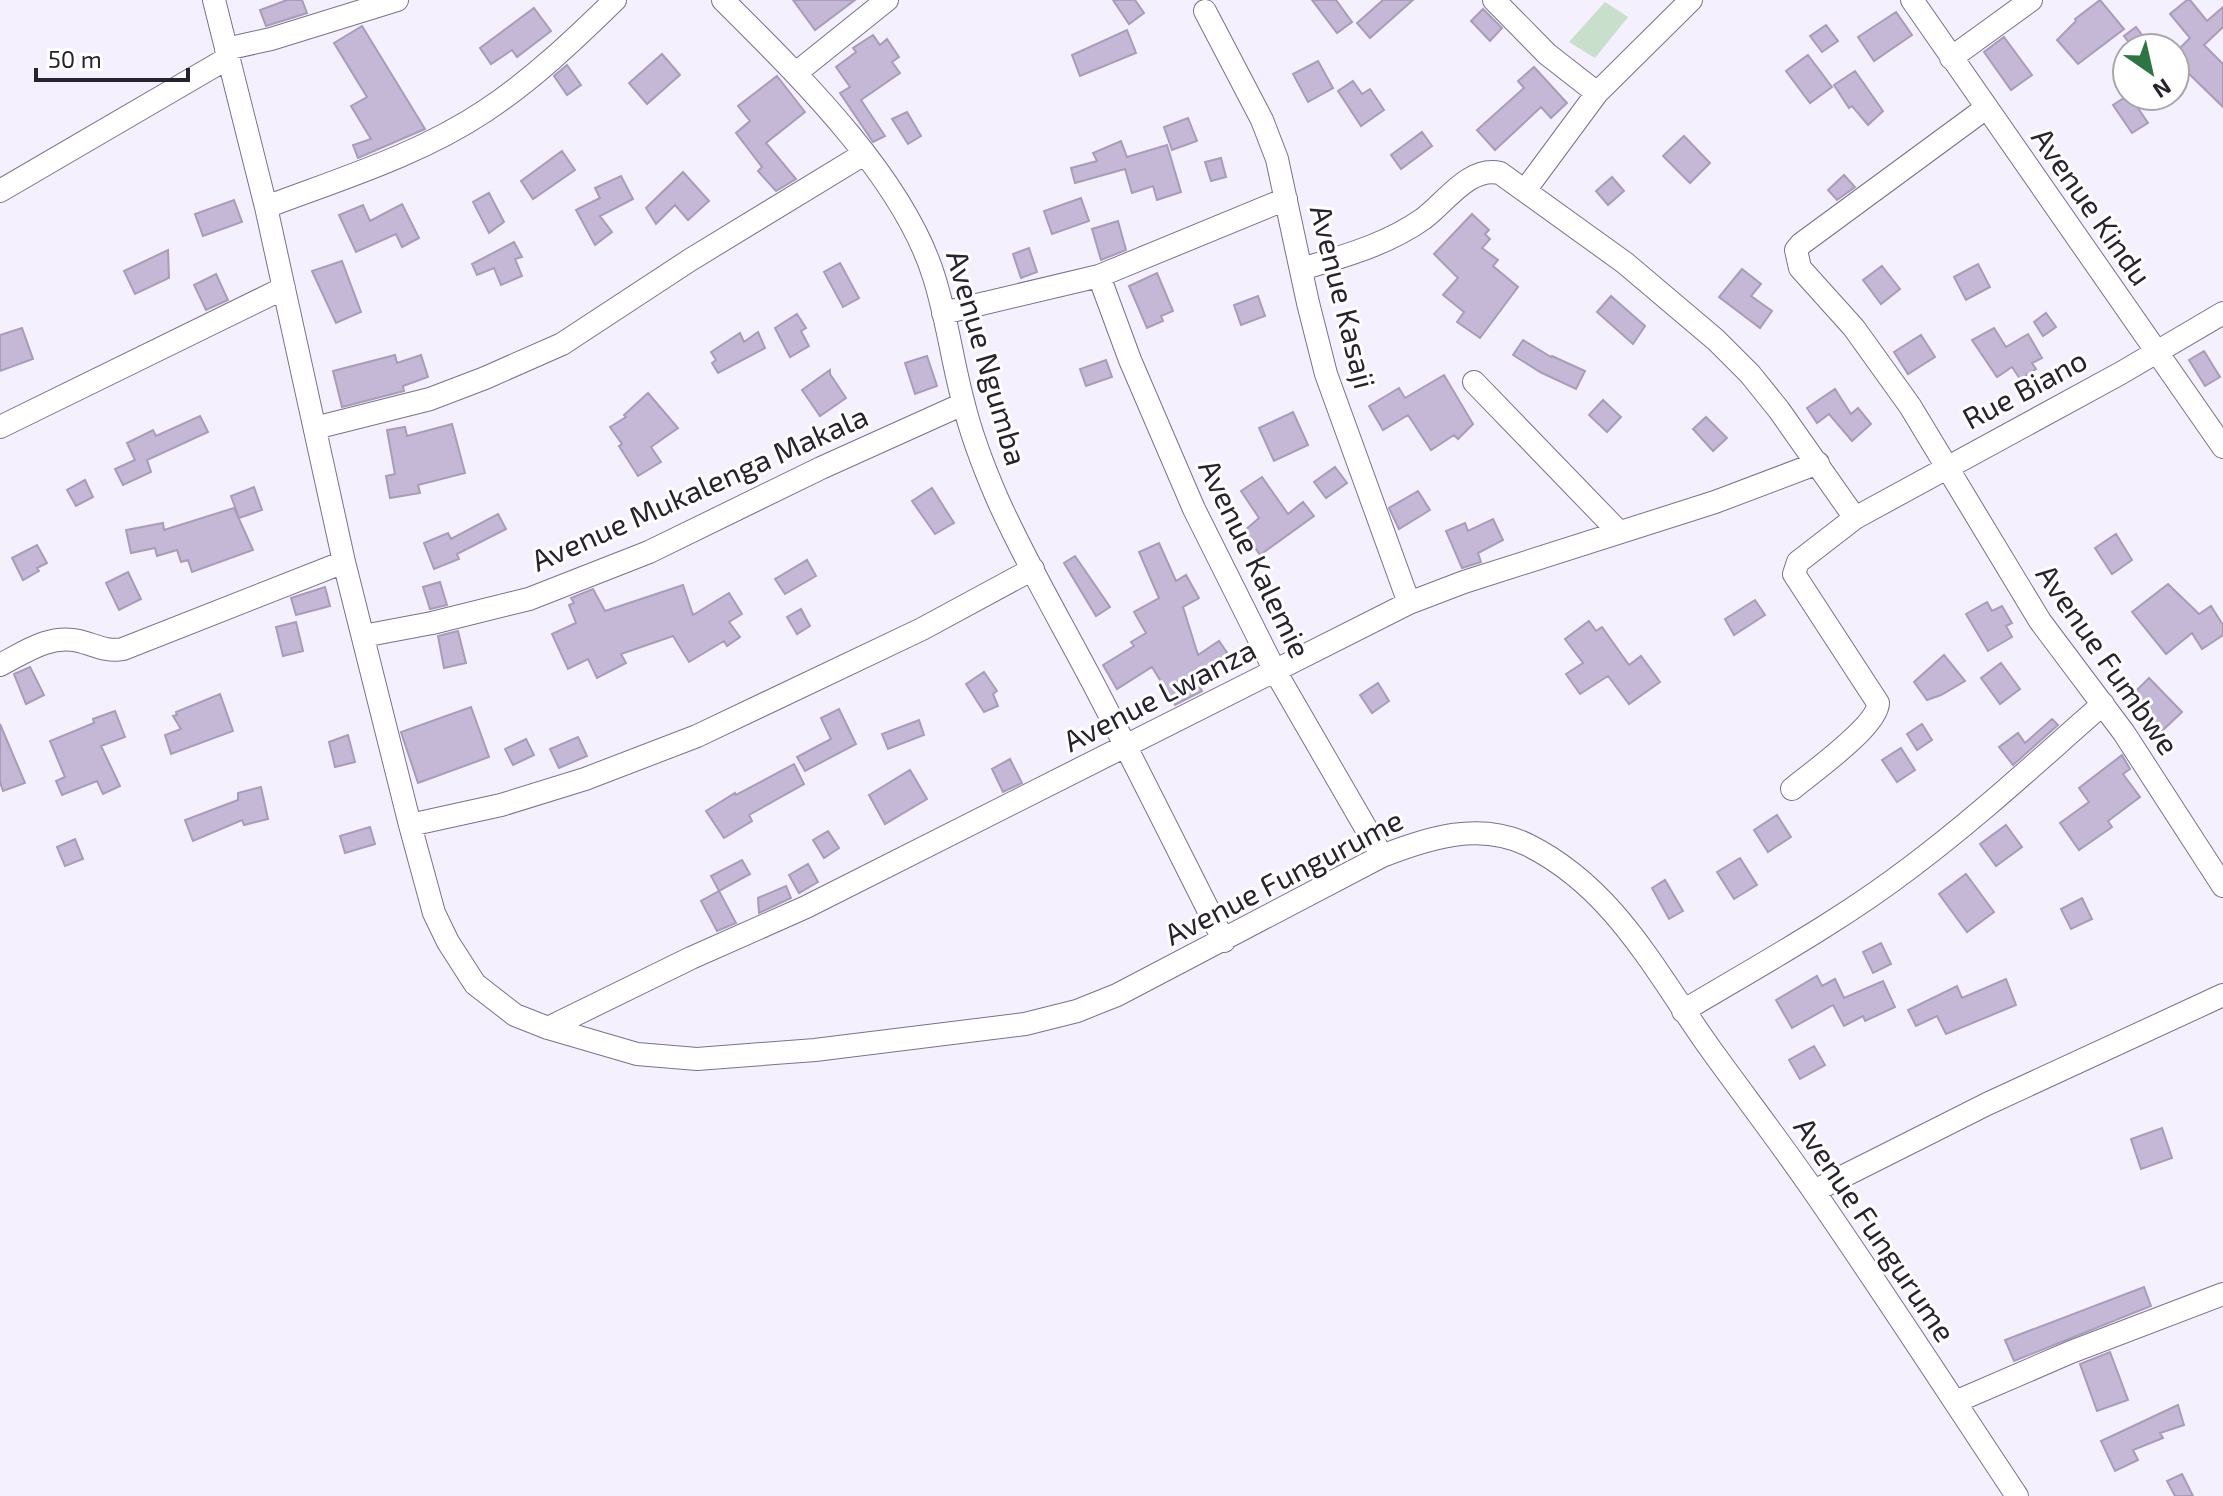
<svg xmlns="http://www.w3.org/2000/svg" width="2223" height="1496" viewBox="0 0 2223 1496" font-family="'Exo 2',sans-serif">
  <style>
    .green { fill: #c8dfcc }
    .building { fill: #c5b8d6; stroke: #a89cb9; stroke-width: 2 }
    .lines { fill: none; stroke-linecap: round; stroke-linejoin: round }
    .minor-casing { stroke: #7c708b; stroke-width: 24 }
    .minor { stroke: #fff; stroke-width: 22 }
    .labels { text-anchor: middle; stroke-width: 6; stroke-linejoin: round; paint-order: stroke }
    .street-label { font-size: 30px; fill: #27222e; stroke: #fff }
  </style>
  <rect width="100%" height="100%" fill="#f5f0fd"/>
  <path class="green" d="M1605 2 1628 17 1595 58 1569 42Z"/>
  <path class="building" d="M287 0H302L307 13 266 26 260 10Z
    M793 0H855L815 30Z
    M1113 0H1135L1144 13 1129 24Z
    M1312 0H1336L1352 22 1337 33Z
    M1383 0H1413L1370 38 1357 23Z
    M2100 0 2124 29 2078 64 2057 40 2076 21 2075 19Z
    M2187 0H2190L2207 21 2223 7V27L2204 45 2223 64V107L2175 60V53L2190 38 2170 14Z
    M534 8 551 31 517 57 512 50 491 64 480 48Z
    M1483 9 1502 28 1490 41 1471 21Z
    M1896 12 1912 35 1874 61 1858 37Z
    M1826 25 1838 41 1822 52 1810 36Z
    M362 26 425 129 358 158 353 145 371 139 351 106 367 97 334 43Z
    M2136 27 2152 48H2133L2124 36Z
    M1127 30 1136 53 1080 76 1072 55Z
    M873 35 880 45 887 39 899 57 892 62 900 73 861 100 885 136 873 142 840 93 850 87 836 67 856 52 853 48Z
    M2004 37 2032 75 2011 90 1984 52Z
    M662 54 680 75 647 104 629 83Z
    M1808 55 1832 87 1810 103 1786 71Z
    M1318 61 1333 88 1308 102 1293 74Z
    M567 65 581 85 567 95 554 76Z
    M1534 67 1567 103 1551 118 1541 107 1495 150 1477 130 1524 88 1518 81Z
    M1855 71 1883 111 1868 125 1852 106 1849 108 1834 85Z
    M777 76 805 112 766 143 796 179 776 191 758 171 762 167 736 133 750 121 738 106Z
    M1353 81 1362 94 1370 89 1384 110 1361 126 1338 91Z
    M2127 96H2130L2148 123 2132 133 2113 105Z
    M907 112 921 136 908 144 892 119Z
    M1188 118 1197 141 1172 150 1164 127Z
    M1422 132 1432 146 1401 169 1391 155Z
    M1684 136 1710 163 1690 183 1663 156Z
    M1121 141 1127 157 1167 145 1181 192 1157 200 1153 186 1132 193 1125 169 1075 183 1071 168 1097 161 1093 153Z
    M562 151 575 170 533 199 521 181Z
    M1221 158 1226 177 1211 181 1205 162Z
    M683 172 709 201 688 220 675 205 656 224 646 208Z
    M1844 175 1855 187 1837 200 1828 190Z
    M621 176 633 199 600 216 612 232 595 245 576 210 600 198 595 188Z
    M1612 177 1624 191 1608 205 1596 191Z
    M489 193 504 222 489 233 473 202Z
    M1081 198 1089 221 1052 234 1044 211Z
    M234 200 242 222 203 236 195 214Z
    M402 204 419 238 402 247 396 234 356 252 339 215 363 205 370 221Z
    M1472 214 1489 230 1485 234 1490 239 1482 248 1498 260 1493 266 1518 287 1480 338 1457 322 1464 312 1443 295 1458 278 1434 254Z
    M1118 221 1126 250 1101 260 1092 229Z
    M514 242 522 257 515 259 522 276 501 285 494 268 477 275 472 264Z
    M1029 248 1037 272 1021 278 1013 254Z
    M168 250 169 278 135 294 124 271Z
    M342 261 361 312 336 323 312 271Z
    M840 263 859 298 843 307 824 272Z
    M1978 264 1990 287 1966 300 1954 277Z
    M1882 266 1900 289 1881 304 1863 280Z
    M1742 269 1761 284 1751 296 1772 311 1760 328 1719 297Z
    M1157 273 1173 311 1161 316 1163 321 1147 328 1129 286Z
    M216 274 228 300 206 310 194 285Z
    M1258 296 1265 316 1241 325 1234 305Z
    M1611 296 1645 326 1633 344 1597 312Z
    M2046 313 2056 327 2043 336 2034 322Z
    M797 314 806 328 801 331 809 346 790 357 775 328Z
    M22 328 33 359 0 371V335Z
    M1994 328 2006 347 2028 334 2042 358 2032 363 2036 369 2020 379 2012 367 1997 377 1972 340Z
    M758 332 765 348 718 373 712 363 716 360 711 352 740 333 744 342Z
    M1921 335 1935 357 1908 374 1894 352Z
    M1523 340 1551 357 1552 356 1585 371 1576 389 1540 372 1513 355Z
    M2204 351 2220 377 2205 386 2189 360Z
    M395 355 397 363 421 355 428 377 403 386 404 391 342 407 333 371Z
    M927 356 937 386 915 394 905 363Z
    M1106 360 1112 377 1086 386 1080 369Z
    M830 370V374L846 398 820 416 802 390Z
    M1444 375 1473 424 1458 439 1454 435 1431 450 1408 415 1383 430 1369 406 1399 388 1405 398Z
    M1835 389 1851 414 1858 408 1871 424 1852 441 1829 414 1817 423 1807 408Z
    M648 393 678 428 651 447 661 462 638 476 619 446 622 444 610 427 626 417 624 415Z
    M1603 400 1621 417 1607 432 1589 415Z
    M1293 412 1308 445 1274 461 1259 428Z
    M200 416 208 432 147 460 151 472 123 485 115 469 135 460 127 443 153 430 156 436Z
    M1706 417 1727 438 1713 451 1693 429Z
    M452 424 465 473 418 485 420 493 390 498 386 476 395 474 387 430 405 427 407 436Z
    M1335 467 1347 483 1326 498 1314 482Z
    M1262 477 1288 514 1303 502 1314 516 1260 555 1244 531 1259 518 1241 491Z
    M85 480 93 497 76 506 67 490Z
    M254 487 262 510 239 518 231 496Z
    M932 488 954 523 935 534 912 501Z
    M1418 491 1430 510 1399 529 1389 508Z
    M234 508 253 550 192 572 188 560 181 562 177 550 157 556 155 548 131 553 126 530 163 523 164 530Z
    M498 514 506 529 457 554 459 559 434 569 424 543 448 533 451 539Z
    M1493 519 1503 540 1478 553 1481 562 1462 568 1446 531 1465 523 1468 531Z
    M2116 534 2132 560 2112 574 2095 548Z
    M1159 543 1176 581 1186 575 1199 598 1183 607 1198 655 1219 641 1230 657 1195 679 1202 691 1175 705 1152 667 1117 689 1103 665 1134 646 1131 642 1146 633 1134 612 1159 598 1139 552Z
    M37 545 47 563 37 568 39 571 23 580 12 558Z
    M1075 556 1110 607 1096 616 1064 563Z
    M807 560 816 576 785 594 775 579Z
    M128 572 141 599 119 610 106 583Z
    M440 582 447 605 430 609 423 587Z
    M2168 584 2199 614 2211 606 2223 625V635L2202 649 2192 633 2166 654 2132 612Z
    M683 585 693 615 729 593 742 614 729 622 740 637 727 646 724 641 689 662 673 636 621 654 626 663 597 678 588 659 568 669 552 634 576 623 569 605 574 603 571 598 593 589 605 611Z
    M325 587 330 606 296 615 291 598Z
    M1755 600 1765 615 1734 635 1725 619Z
    M1987 602 1992 611 2002 606 2012 623 2006 626 2012 637 1988 651 1966 614Z
    M801 609 810 626 797 634 787 617Z
    M1589 621 1596 631 1602 627 1629 665 1641 656 1660 682 1629 704 1608 676 1580 694 1566 674 1583 663 1565 639Z
    M296 622 303 651 283 656 276 627Z
    M458 631 466 663 444 668 438 636Z
    M1944 655 1965 681 1941 695 1927 700 1914 682Z
    M2001 663 2020 689 2000 704 1981 678Z
    M30 667 44 695 26 704 14 674Z
    M984 672 997 691 993 694 998 706 984 712 966 684Z
    M2149 678 2182 712 2162 731 2130 697Z
    M1378 683 1389 701 1372 713 1360 695Z
    M220 694 233 731 171 754 165 735 181 729 173 716 177 715 176 712Z
    M471 707 489 757 418 783 401 732Z
    M839 709 856 744 805 771 797 757 831 739 821 718Z
    M115 711 125 737 101 746 120 786 103 794 97 781 62 795 56 781 65 777 50 741 94 723 93 719Z
    M2052 719 2058 725 2013 765 1999 747 2018 733 2025 743Z
    M919 720 924 735 888 749 882 734Z
    M0 724 25 783 3 791 0 782Z
    M1922 724 1932 740 1917 750 1907 734Z
    M348 735 355 762 335 767 329 742Z
    M578 737 587 756 559 768 550 749Z
    M526 739 534 755 513 765 505 749Z
    M1901 748 1915 770 1897 782 1882 760Z
    M2122 755 2130 769 2123 774 2140 797 2108 821 2112 827 2079 850 2060 823 2089 802 2079 788Z
    M1010 759 1022 783 1003 792 992 769Z
    M794 764 804 784 749 815 752 821 724 838 706 811 735 793 736 795Z
    M910 770 927 799 885 824 869 795Z
    M261 787 268 819 244 825 242 820 193 841 185 820 238 800V793Z
    M1777 815 1791 837 1768 852 1754 830Z
    M2006 825 2022 847 1996 866 1980 844Z
    M370 827 375 844 345 853 340 836Z
    M828 831 839 848 824 858 813 840Z
    M75 839 83 859 65 866 57 847Z
    M1740 858 1757 885 1734 899 1717 872Z
    M742 860 750 874 719 891 711 876Z
    M808 864 818 882 799 893 789 875Z
    M1966 874 1994 912 1967 932 1939 894Z
    M1665 880 1683 911 1669 919 1652 888Z
    M786 886 791 898 759 913 758 898Z
    M719 891 736 923 717 931 701 901Z
    M2082 898 2092 919 2071 929 2061 909Z
    M1881 943 1891 964 1873 973 1863 952Z
    M1817 976 1822 986 1835 979 1844 998 1883 981 1895 1007 1865 1021 1863 1016 1844 1026 1833 1005 1792 1028 1776 1000Z
    M2006 979 2016 1005 1946 1034 1937 1016 1916 1026 1908 1010 1957 986 1962 998Z
    M1814 1046 1825 1065 1800 1079 1789 1060Z
    M2162 1128 2172 1158 2141 1169 2131 1139Z
    M2144 1287 2151 1306 2014 1361 2005 1340Z
    M2110 1352 2128 1400 2097 1411 2080 1364Z
    M2178 1405 2184 1425 2160 1433 2163 1438 2133 1450 2138 1460 2115 1471 2101 1441Z
    M2182 1474 2193 1496H2175L2167 1481Z"/>
  <g class="lines">
    <defs>
      <path id="minor" d="M214 0 266 207 344 562 410 825 434 913 448 942 475 984 515 1015 548 1028 637 1054 697 1059 815 1050 1025 1024 1077 1011 1117 995 1382 856C1428 838 1480 821 1528 845 1616 889 1657 975 1712 1051 1746 1098 1782 1145 1815 1193 1884 1293 1950 1395 2017 1496
        M723 0C796 73 903 176 934 277 947 318 952 360 963 401 971 434 984 468 997 498 1024 559 1061 622 1092 681 1137 767 1180 854 1224 941
        M1494 0 1547 54 1597 93
        M1912 0 2223 447
        M1205 11 1262 120 1277 159 1308 303 1326 374 1409 603
        M226 49 271 39 397 0
        M1951 58 2031 0
        M796 73 887 0
        M1986 108 1801 244 1796 250 1800 268 1854 328 1910 406 2040 621 2124 733 2223 886
        M1526 189 1597 93 1691 0
        M0 191 228 58
        M266 207C340 179 419 155 485 111 532 80 574 40 615 0
        M1302 269C1344 256 1386 245 1423 219 1446 202 1469 166 1500 173L1625 263 1716 340 1750 374 1779 410 1855 518
        M1099 276 1130 360 1194 509 1275 671 1382 856
        M943 313 1099 276 1286 199
        M1474 382 1619 532
        M0 427 284 288
        M315 428 430 399 485 378 562 344 690 260 864 154
        M363 636 432 623 529 599 649 552 821 468 963 404
        M0 665C25 652 50 634 79 641 95 645 106 652 123 649L344 562
        M1792 789C1811 773 1878 726 1878 703L1794 574 1798 562 1855 518 2121 373 2223 313
        M410 825 501 805 585 779 697 736 922 629 1033 569
        M1683 1011C1760 965 1839 922 1911 867 1978 817 2040 759 2103 704
        M548 1028 691 958 806 907 1409 603 1464 582 1715 502 1818 463
        M1814 1191 1987 1104 2223 995
        M1955 1402 2071 1352 2223 1294"/>
    </defs>
    <use href="#minor" class="minor-casing"/>
    <use href="#minor" class="minor"/>
  </g>
  <g class="labels">
    <g class="street-label">
      <text transform="translate(2091 207) rotate(55)" y="10">Avenue Kindu</text>
      <text transform="translate(1342 297) rotate(76)" y="10">Avenue Kasaji</text>
      <text transform="translate(986 358) rotate(74)" y="10">Avenue Ngumba</text>
      <text transform="translate(2025 390) rotate(-28)" y="10">Rue Biano</text>
      <text transform="translate(700 489) rotate(-24)" y="10">Avenue Mukalenga Makala</text>
      <text transform="translate(1254 559) rotate(64)" y="10">Avenue Kalemie</text>
      <text transform="translate(2107 660) rotate(55)" y="10">Avenue Fumbwe</text>
      <text transform="translate(1160 696) rotate(-27)" y="10">Avenue Lwanza</text>
      <text transform="translate(1284 878) rotate(-27)" y="10">Avenue Fungurume</text>
      <text transform="translate(1874 1230) rotate(56)" y="10">Avenue Fungurume</text>
    </g>
  </g>
  <g transform="translate(2151 72) rotate(146)"><circle r="38" fill="#ffffff" stroke="#a9a7ab" stroke-width="2"/>
  <path d="M0-6L14 30L0 20L-14 30Z" fill="#2d7542"/>
  <text y="-12" font-size="22" font-weight="bold" text-anchor="middle" fill="#27222e">N</text>
  </g>
  <path d="M36 68v12h152v-12" fill="none" stroke="#27222e" stroke-width="4"/>
  <text x="48" y="68" font-size="24" fill="#27222e" stroke="#ffffff" stroke-width="6" paint-order="stroke">50 m</text>
</svg>
